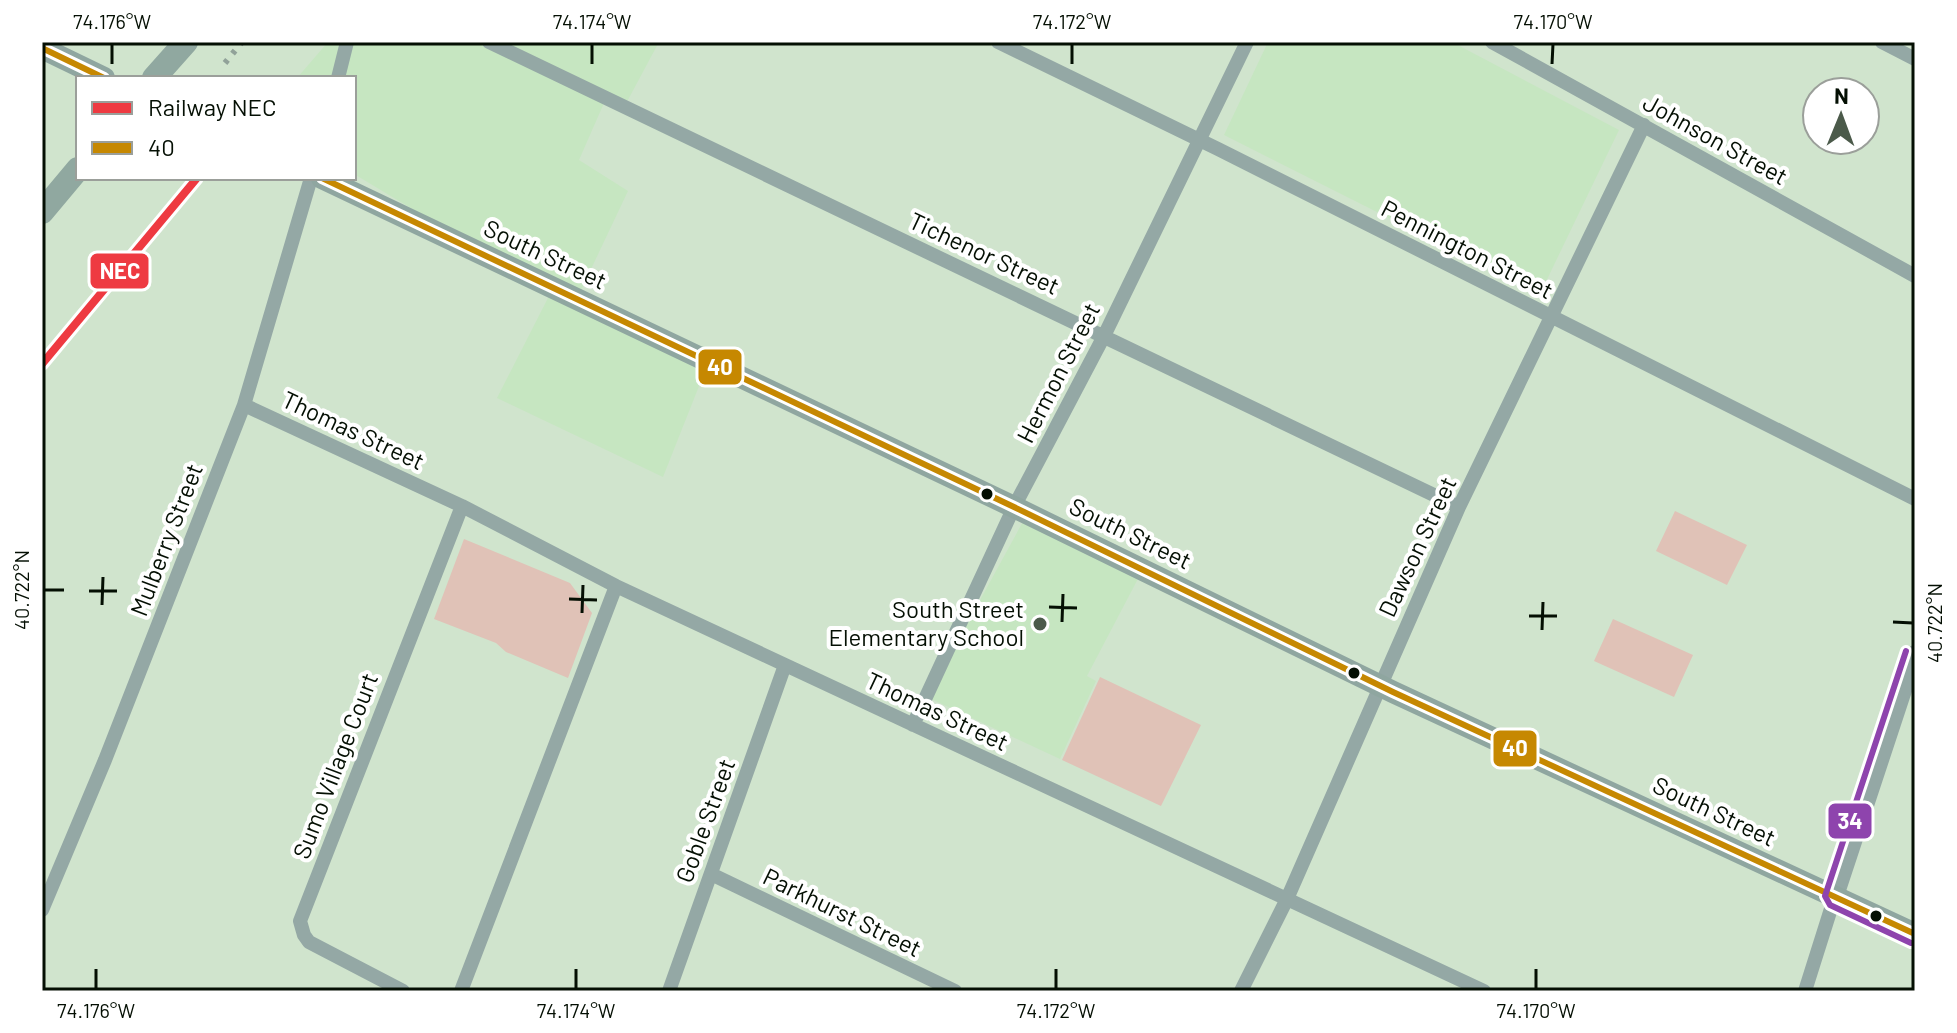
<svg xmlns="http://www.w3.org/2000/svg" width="1957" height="1033" viewBox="0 0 1957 1033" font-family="Barlow,sans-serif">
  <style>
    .built { fill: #c6e6c1 }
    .green { fill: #e0c2b7 }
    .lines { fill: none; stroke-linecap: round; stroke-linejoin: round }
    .minor { stroke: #94a8a5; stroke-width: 14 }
    .tertiary { stroke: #94a8a5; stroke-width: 18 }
    .secondary { stroke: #8fa6a0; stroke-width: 22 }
    .primary { stroke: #90a8a0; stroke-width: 24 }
    .rail { stroke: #91a299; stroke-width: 6; stroke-dasharray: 4 8; stroke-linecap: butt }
    .bus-1-casing { stroke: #fff; stroke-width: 12 }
    .bus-2-casing { stroke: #fff; stroke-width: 12 }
    .bus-1 { stroke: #c68801; stroke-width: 6 }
    .bus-2 { stroke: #8e44ad; stroke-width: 6 }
    .rail-1-casing { stroke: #fff; stroke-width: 14 }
    .rail-1 { stroke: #ee3a41; stroke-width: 8 }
    .ticks { fill: none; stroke: #040f03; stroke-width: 3 }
    .bus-dot { fill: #040f03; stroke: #fff; stroke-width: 3 }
    .poi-dot { fill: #4b5a4a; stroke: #fff; stroke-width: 3 }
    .labels { text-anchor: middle; stroke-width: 8; stroke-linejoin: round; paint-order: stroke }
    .street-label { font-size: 24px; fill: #040f03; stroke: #fff }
    .poi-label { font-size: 24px; fill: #040f03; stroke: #fff; text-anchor: end }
    .line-badge { stroke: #fff; stroke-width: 3 }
    .badge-label { font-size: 22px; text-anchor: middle; font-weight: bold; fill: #fff }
    .neatline { fill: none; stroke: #040f03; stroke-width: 3 }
    .ticks-label { font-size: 20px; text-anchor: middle; fill: #040f03 }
  </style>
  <rect width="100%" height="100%" fill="#d0e4cd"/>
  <path class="built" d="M328 42H659L622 111 604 103 579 160 628 191 574 305 705 371 663 477 497 398 551 292 354 174V78H297Z
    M1268 42H1452L1619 130 1540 294 1224 135Z
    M1026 516 1141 573 1087 676 1096 681 1060 759 927 697Z"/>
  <path class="green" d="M1675 511 1747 545 1727 585 1656 551Z
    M464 539 570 583 592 613 568 678 506 652 496 643 434 619Z
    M1613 619 1693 655 1674 697 1594 661Z
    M1100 677 1201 725 1161 806 1062 760Z"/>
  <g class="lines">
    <path class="minor" d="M489 42 1459 507
      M998 42 1218 149 1915 499
      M1492 42 1915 276
      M1882 42 1915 59
      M338 78 347 42
      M244 405 462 506 616 586 1484 991
      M913 725 1014 507 1104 336 1247 42
      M711 874 955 991
      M42 910 105 760 244 405 311 178
      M403 991 309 942 304 935 300 921 462 506
      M461 991 616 586
      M669 991 785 665
      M1241 991 1287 899 1459 507 1644 125
      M1805 991 1835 896"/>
    <path class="tertiary" d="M1835 896 1915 654"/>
    <path class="secondary" d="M42 48 104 78
      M322 178 1014 507 1393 692 1915 934"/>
    <path class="primary" d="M154 78 186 42
      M42 212 78 169"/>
    <path class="rail" d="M225 63 242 42"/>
    <defs>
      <path id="bus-1" d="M42 48 104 78
        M322 178 1014 507 1393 692 1915 934"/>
      <path id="bus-2" d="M1906 651 1825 896 1830 905 1911 943"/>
    </defs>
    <use href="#bus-1" class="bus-1-casing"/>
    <use href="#bus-2" class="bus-2-casing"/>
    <use href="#bus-1" class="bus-1"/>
    <use href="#bus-2" class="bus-2"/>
    <defs>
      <path id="rail-1" d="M42 364 197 178"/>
    </defs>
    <use href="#rail-1" class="rail-1-casing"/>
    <use href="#rail-1" class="rail-1"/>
  </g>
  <path class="ticks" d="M112 64V44M592 64V44M1072 64V44M1552 64 1553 44M44 590H64M89 591H117M569 599 597 600M102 605 103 577M1049 607 1077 608M582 613 583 585M1529 616H1557M1062 622 1063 594M1893 622 1913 623M1542 630 1543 602M96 989V969M576 989V969M1056 989V969M1536 989V969"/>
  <g class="bus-dot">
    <circle cx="987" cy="494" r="7"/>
    <circle cx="1354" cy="673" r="7"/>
    <circle cx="1876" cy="916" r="7"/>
  </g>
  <circle class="poi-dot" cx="1040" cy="624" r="8"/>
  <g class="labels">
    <g class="street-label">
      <text transform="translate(1715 140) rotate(29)" y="8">Johnson Street</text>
      <text transform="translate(1467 250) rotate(27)" y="8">Pennington Street</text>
      <text transform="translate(984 254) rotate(25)" y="8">Tichenor Street</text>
      <text transform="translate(545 255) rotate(25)" y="8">South Street</text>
      <text transform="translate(1059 373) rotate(-63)" y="8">Hermon Street</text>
      <text transform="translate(353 431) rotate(25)" y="8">Thomas Street</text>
      <text transform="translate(1130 534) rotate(26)" y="8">South Street</text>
      <text transform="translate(167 540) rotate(-69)" y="8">Mulberry Street</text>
      <text transform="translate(1418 547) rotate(-65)" y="8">Dawson Street</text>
      <text transform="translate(937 712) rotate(25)" y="8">Thomas Street</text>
      <text transform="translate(336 766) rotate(-69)" y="8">Sumo Village Court</text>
      <text transform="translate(1714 812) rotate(25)" y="8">South Street</text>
      <text transform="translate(706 821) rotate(-70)" y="8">Goble Street</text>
      <text transform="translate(842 913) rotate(26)" y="8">Parkhurst Street</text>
    </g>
    <g class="poi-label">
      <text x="1024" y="618">South Street<tspan x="1024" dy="28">Elementary School</tspan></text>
    </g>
  </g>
  <g class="line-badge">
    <rect x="89" y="252" width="61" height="38" rx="8" fill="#ee3a41"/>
    <rect x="697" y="348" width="46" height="38" rx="8" fill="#c68801"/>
    <rect x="1492" y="729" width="46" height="39" rx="8" fill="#c68801"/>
    <rect x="1827" y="802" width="46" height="38" rx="8" fill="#8e44ad"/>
  </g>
  <g class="badge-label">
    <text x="120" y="279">NEC</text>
    <text x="720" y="375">40</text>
    <text x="1515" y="756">40</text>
    <text x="1850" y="829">34</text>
  </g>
  <rect width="1957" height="1033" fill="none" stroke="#ffffff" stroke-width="88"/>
  <rect x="76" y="76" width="280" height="104" fill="#ffffff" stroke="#9b9f9a" stroke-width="2"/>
  <rect x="92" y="102" width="40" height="12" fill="#ee3a41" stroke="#9b9f9a" stroke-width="2"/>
  <text x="148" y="116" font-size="24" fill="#040f03">Railway NEC</text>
  <rect x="92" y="142" width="40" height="12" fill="#c68801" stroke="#9b9f9a" stroke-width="2"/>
  <text x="148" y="156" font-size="24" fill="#040f03">40</text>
  <g transform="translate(1841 116) rotate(1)"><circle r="38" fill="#ffffff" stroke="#9b9f9a" stroke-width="2"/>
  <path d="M0-6L14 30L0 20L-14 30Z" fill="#4b5a4a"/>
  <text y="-12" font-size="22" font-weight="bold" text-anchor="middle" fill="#040f03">N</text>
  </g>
  <rect x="44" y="44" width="1869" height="945" class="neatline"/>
  <g class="ticks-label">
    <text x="112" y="29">74.176°W</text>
    <text x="592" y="29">74.174°W</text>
    <text x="1072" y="29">74.172°W</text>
    <text x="1553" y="29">74.170°W</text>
    <text transform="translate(22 590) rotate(-90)" y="7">40.722°N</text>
    <text transform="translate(1935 623) rotate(-90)" y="7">40.722°N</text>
    <text x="96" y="1018">74.176°W</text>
    <text x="576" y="1018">74.174°W</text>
    <text x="1056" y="1018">74.172°W</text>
    <text x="1536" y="1018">74.170°W</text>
  </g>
</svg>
